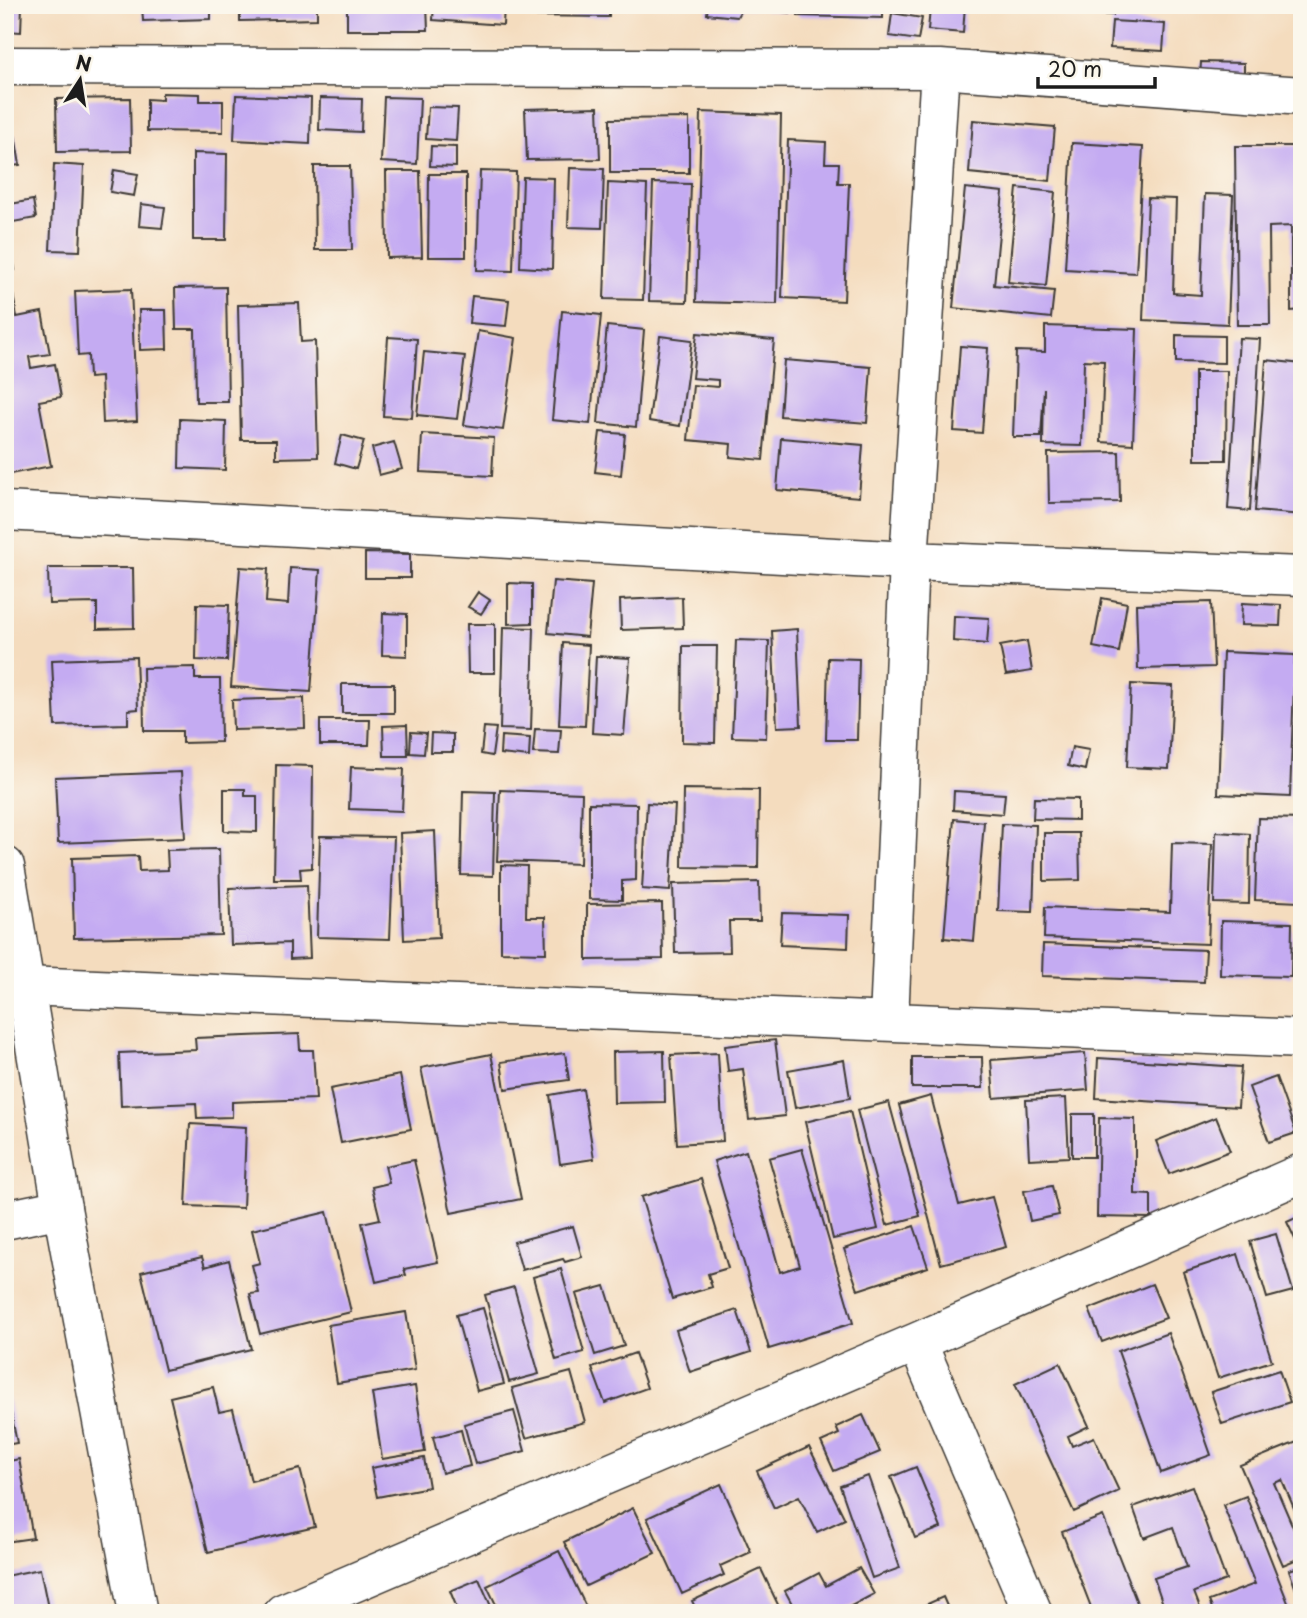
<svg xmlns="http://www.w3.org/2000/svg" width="1307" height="1618" viewBox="0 0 1307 1618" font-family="'Playpen Sans',sans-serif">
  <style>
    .building { fill: #c4abf2 }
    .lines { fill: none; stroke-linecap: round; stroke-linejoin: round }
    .street-casing { stroke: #3c3934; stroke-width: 41 }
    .secondary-casing { stroke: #3c3934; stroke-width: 41 }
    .street { stroke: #fff; stroke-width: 38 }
    .secondary { stroke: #fff; stroke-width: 38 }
  </style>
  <rect width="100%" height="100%" fill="#fbf7ec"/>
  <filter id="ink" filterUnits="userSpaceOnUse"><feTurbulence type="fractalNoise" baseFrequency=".0143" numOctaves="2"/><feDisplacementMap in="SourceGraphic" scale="14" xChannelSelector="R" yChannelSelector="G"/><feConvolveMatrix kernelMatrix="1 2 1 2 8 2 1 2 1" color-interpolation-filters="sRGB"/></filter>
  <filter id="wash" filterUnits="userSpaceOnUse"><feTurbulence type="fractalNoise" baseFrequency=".00686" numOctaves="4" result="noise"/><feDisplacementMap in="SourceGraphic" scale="28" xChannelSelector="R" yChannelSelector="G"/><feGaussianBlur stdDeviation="1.57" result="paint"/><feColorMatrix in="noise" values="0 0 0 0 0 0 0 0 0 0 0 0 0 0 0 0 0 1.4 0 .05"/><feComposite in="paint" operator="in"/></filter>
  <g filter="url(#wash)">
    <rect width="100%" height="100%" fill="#f4dcbe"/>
    <g id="blocks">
      <path class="building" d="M5 5H22L21 32 5 31Z
        M142 5H211V19L143 21Z
        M240 5H317V19L240 21Z
        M347 5H427L428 30H347Z
        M434 5H504L503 25 433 20Z
        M521 5H609V17L521 16Z
        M708 5H792L791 13 742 8 737 17 707 14Z
        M798 5H883V18L798 16Z
        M908 5H965L963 33 928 30 930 9 908 7Z
        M1095 5H1114L1113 15 1094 14Z
        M892 13 922 18 918 40 889 36Z
        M1112 21 1165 24 1163 51 1110 48Z
        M1201 62 1244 63V80L1200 78Z
        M162 93 200 94V101H223V132L147 131V99L162 100Z
        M236 95 311 98 310 144 234 140Z
        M384 97 420 98 417 164 381 162Z
        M130 98 131 151 57 152 56 99Z
        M320 98 362 99 361 132 319 130Z
        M428 107 458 108 456 141 426 139Z
        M598 107 600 159 527 160 525 109Z
        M701 112 781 115 777 304 696 302Z
        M689 118V173H610V119Z
        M973 120 1055 127 1050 181 969 173Z
        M15 135 20 165 5 167V137Z
        M788 140 826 142 825 163H839L838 183H849L844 301 782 298Z
        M1072 143 1143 147 1136 273 1065 269Z
        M431 146 456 147V167L430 166Z
        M1235 146H1302V310L1291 311V226L1269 227 1270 325H1237Z
        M193 153 227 154 226 240H193Z
        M54 164 84 166 80 251 50 250Z
        M314 166H350L352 250H315Z
        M570 168 604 169 602 228 568 227Z
        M114 170 138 174 134 196 110 192Z
        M386 171H420L422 257 387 258Z
        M480 171 516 172 513 271 477 270Z
        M429 174H466V257H428Z
        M523 177 554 178 552 269 520 267Z
        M608 183 647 185 643 300 604 299Z
        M653 183 691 184 687 302 649 301Z
        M965 188 1003 192 994 285 1054 291 1051 318 953 308Z
        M1017 188 1055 192 1046 286 1008 282Z
        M1205 194 1233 195 1228 324 1143 320 1148 198 1176 199 1173 293 1201 295Z
        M33 200 36 218 7 223 15 270 5 272V205Z
        M141 204 165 207 162 228 139 226Z
        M226 287 228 402H196L195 329H176L175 288Z
        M131 289 137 421 103 423 101 377 89 378 88 355 78 356 75 291Z
        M13 294 17 317 42 312 50 354 29 357 31 368 55 364 61 397 39 401 51 466 5 475V295Z
        M472 296 509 300 506 326 469 323Z
        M299 303 301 342 315 341 318 457 276 458V440H241L238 305Z
        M139 310H166L167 349 140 350Z
        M562 311 601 315 590 424 552 420Z
        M607 326 644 330 636 427 598 423Z
        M1045 326 1137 329 1133 444 1101 442 1104 361 1084 360 1082 446 1043 445 1044 388 1041 437H1013L1016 351 1045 352Z
        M478 331 516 338 503 430 464 425Z
        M697 333 774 340 763 460 730 457 731 444 688 440 693 385 718 387V380L692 378Z
        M1176 335 1224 336V363L1176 362Z
        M660 336 692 340 680 426 649 421Z
        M388 337 417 339 412 418 383 416Z
        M1239 338 1260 339 1250 511 1228 509Z
        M960 346 988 348 982 433 954 431Z
        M424 352 465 356 457 419 417 415Z
        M784 360 871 367 867 423 780 416Z
        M1266 360 1302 364V515L1255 511Z
        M1195 371H1227L1226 460H1195Z
        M180 419 226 421 225 470 179 468Z
        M600 432 625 434 621 475 595 472Z
        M422 434 494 438 492 476 420 472Z
        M342 435 364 441 356 469 335 463Z
        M781 438 863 445 859 497 777 490Z
        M394 442 402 469 379 475 372 448Z
        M1119 452 1120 502 1049 503 1048 453Z
        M365 553 410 554V578H365Z
        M240 567 268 569 266 602 288 604 290 568 320 570 311 692 231 687Z
        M48 568H133L134 628 97 629V603L49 604Z
        M553 581 592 584 587 637 548 633Z
        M508 583 532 584V623L508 624Z
        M478 592 490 600 481 614 468 607Z
        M682 597 683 628 621 630 620 600Z
        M1102 598 1127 603 1119 652 1093 647Z
        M1211 602 1214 667 1138 669 1136 604Z
        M1242 603 1281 605 1280 626 1241 625Z
        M197 604 229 605 227 661 196 660Z
        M383 613 407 614V656L382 655Z
        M954 616 989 618 987 644 953 641Z
        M467 624H495V673H468Z
        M503 627 534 628 531 730 500 729Z
        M797 629 801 726 777 727 772 631Z
        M736 640 769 641 766 738 732 737Z
        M1027 641 1032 671 1006 675 1000 646Z
        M563 643 589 645 585 726 559 725Z
        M683 646H717L715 743 682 742Z
        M1223 652 1295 655 1290 797 1218 794Z
        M596 656 630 658 624 735 592 733Z
        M136 657 138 709 128 710V724L55 726 52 660Z
        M828 658 859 659 857 740H826Z
        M195 667V679H220L221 742 182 743V731H144L143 668Z
        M342 684H394V713H342Z
        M1131 684 1173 686 1169 769 1127 767Z
        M304 698 305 728 233 730 232 700Z
        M320 720H370L369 745H320Z
        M407 725 408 756H384L383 726Z
        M484 727 496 728 492 756 481 754Z
        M535 729 561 730 559 754 533 753Z
        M411 732 426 733 424 754 410 753Z
        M431 733 453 734V752H430Z
        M501 736 530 738 529 757 500 754Z
        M1072 747 1089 750 1085 770 1068 766Z
        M276 765 313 766 312 868 300 869 301 879H274Z
        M351 767 404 769 402 811 349 809Z
        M181 772 185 838 58 843 55 777Z
        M224 789H245V796H257V832L224 831Z
        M683 789 759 790 758 868 682 867Z
        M500 790 582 793 580 864 497 861Z
        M463 791 495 792 493 876 461 875Z
        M954 791 1005 794 1003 814 953 810Z
        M1034 798 1078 799V820L1033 819Z
        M589 803 637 804 636 880 622 881V900L589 899Z
        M647 803 675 805 670 891 642 889Z
        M1258 818 1302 819 1299 902 1255 900Z
        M954 819 984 822 974 941 944 938Z
        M1002 824 1036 825 1033 912 998 911Z
        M435 831 439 938 404 940 400 833Z
        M1216 832 1250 834 1249 904 1214 903Z
        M1044 833H1079L1080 880 1044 881Z
        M320 836 394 837 390 939 317 937Z
        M1172 843 1212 844 1208 944 1044 938 1045 907 1170 912Z
        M219 849 221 935 74 938 72 858 138 856 139 871 168 870 167 850Z
        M501 865 527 866 526 917H545L546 953 501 952Z
        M759 882 760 921H729L730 952 675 953 673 884Z
        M307 885 310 958 290 959V943L231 945 229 888Z
        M662 903 663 959 587 960V904Z
        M782 913 849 915 848 948 780 945Z
        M1221 921 1292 923 1291 977 1220 975Z
        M1043 944 1206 950 1204 982 1042 976Z
        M299 1034 300 1050H313L316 1099 232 1102V1117L197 1118 196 1103 121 1106 119 1053 196 1050 195 1038Z
        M775 1040 785 1116 749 1120 743 1069 728 1071 725 1046Z
        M664 1051 665 1102 614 1103 613 1052Z
        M565 1053 569 1080 505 1089 501 1062Z
        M718 1053 723 1141 677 1144 671 1055Z
        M1085 1053 1088 1090 994 1098 991 1060Z
        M491 1054 521 1199 451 1213 421 1068Z
        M912 1057H982L983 1088H912Z
        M1098 1058 1241 1067 1238 1107 1096 1098Z
        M844 1060 850 1098 795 1108 788 1070Z
        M400 1075 411 1129 341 1143 330 1089Z
        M1276 1077 1296 1133 1269 1142 1249 1087Z
        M583 1089 594 1159 560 1164 550 1095Z
        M931 1096 959 1205 992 1197 1006 1247 941 1264 899 1105Z
        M1066 1098 1069 1157 1029 1159 1026 1100Z
        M889 1102 920 1216 887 1225 857 1110Z
        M850 1111 878 1229 833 1239 805 1122Z
        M1072 1114H1094V1157H1072Z
        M1216 1117 1230 1151 1169 1174 1156 1141Z
        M1099 1118 1135 1119V1194L1151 1195V1218L1097 1217Z
        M190 1124 246 1127 243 1208 186 1206Z
        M802 1149 853 1323 769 1349 714 1161 746 1151 780 1272 800 1266 769 1158Z
        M414 1160 438 1262 404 1269 406 1275 376 1282 362 1223 380 1219 372 1187 389 1183 385 1166Z
        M701 1179 728 1268 708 1274 712 1287 672 1299 641 1197Z
        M1052 1186 1059 1215 1030 1221 1024 1191Z
        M327 1212 351 1312 260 1334 250 1294 259 1293 252 1265 260 1263 252 1230Z
        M1302 1215V1254L1287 1222Z
        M573 1226 582 1257 565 1262 563 1259 522 1270 514 1242Z
        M914 1226 928 1267 858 1290 844 1249Z
        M1276 1234 1293 1291 1267 1298 1250 1241Z
        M1238 1254 1272 1361 1218 1378 1183 1272Z
        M202 1257 205 1267 229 1260 251 1349 165 1370 141 1272Z
        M561 1269 584 1352 556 1360 533 1277Z
        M1152 1284 1166 1318 1102 1342 1089 1309Z
        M605 1286 624 1346 595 1355 576 1294Z
        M514 1287 539 1374 509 1382 485 1295Z
        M483 1308 504 1384 477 1391 456 1315Z
        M737 1310 751 1352 690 1372 676 1330Z
        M406 1312 415 1370 337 1383 328 1325Z
        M1168 1333 1211 1455 1161 1473 1118 1351Z
        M635 1353 647 1388 605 1403 592 1368Z
        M1060 1363 1089 1426 1068 1436 1072 1446 1094 1437 1119 1491 1074 1512 1015 1384Z
        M1279 1370 1290 1402 1222 1424 1211 1392Z
        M571 1372 585 1422 526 1438 512 1388Z
        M5 1382 17 1443 5 1445Z
        M415 1386 425 1452 382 1459 372 1393Z
        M213 1387 219 1412 233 1409 251 1481 300 1469 315 1527 208 1552 170 1397Z
        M514 1411 525 1451 475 1464 464 1424Z
        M863 1415 880 1452 834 1471 821 1442 839 1434 836 1427Z
        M461 1430 470 1466 442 1473 433 1437Z
        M1302 1440V1527L1282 1480 1274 1483 1302 1548V1557L1283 1565 1240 1465Z
        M809 1447 845 1519 817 1532 799 1496 774 1508 757 1471Z
        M424 1458 429 1487 377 1497 371 1468Z
        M19 1459 33 1538 5 1542V1462Z
        M916 1467 941 1528 915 1538 891 1477Z
        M868 1476 900 1568 872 1578 840 1486Z
        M721 1484 751 1552 720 1566 724 1575 682 1594 647 1518Z
        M1192 1486 1226 1580 1194 1592 1202 1613H1166L1154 1578 1187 1567 1173 1527 1144 1538 1133 1507Z
        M1246 1496 1292 1613H1214L1209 1601 1255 1584 1223 1505Z
        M633 1508 655 1553 586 1586 564 1542Z
        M1103 1516 1141 1613H1078L1091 1607 1062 1532Z
        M559 1551 589 1613H500L487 1586Z
        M1302 1566V1604H1301L1289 1570Z
        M859 1568 874 1594 838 1613H797L785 1591 819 1573 826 1586Z
        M40 1569 49 1613H5V1576Z
        M761 1569 782 1613H698L692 1601Z
        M479 1579 494 1613H459L450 1591Z
        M943 1597 950 1613H907Z"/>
    </g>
  </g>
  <g filter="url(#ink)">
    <use href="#blocks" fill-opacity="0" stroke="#3c3934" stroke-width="2"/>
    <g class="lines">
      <defs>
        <path id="street" d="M5 66 940 69 1302 96
          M5 511 909 561 1302 576
          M25 986 1302 1039
          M889 1021 909 561 940 69
          M5 1220 62 1208
          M917 1342 1033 1613
          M283 1613 917 1342 1302 1173"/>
        <path id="secondary" d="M5 866 62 1208 138 1613"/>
      </defs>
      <use href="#street" class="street-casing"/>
      <use href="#secondary" class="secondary-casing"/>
      <use href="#street" class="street"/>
      <use href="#secondary" class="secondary"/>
    </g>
  </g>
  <rect width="1307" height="1618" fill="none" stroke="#fbf7ec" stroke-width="28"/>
  <g transform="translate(80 80) rotate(12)" stroke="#fbf7ec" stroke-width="5" paint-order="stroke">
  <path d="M0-5L12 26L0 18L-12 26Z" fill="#1c1c1c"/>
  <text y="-10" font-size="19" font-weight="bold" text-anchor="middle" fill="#1c1c1c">N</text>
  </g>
  <path d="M1038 77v10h117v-10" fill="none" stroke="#1c1c1c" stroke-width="3.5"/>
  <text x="1048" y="77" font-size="21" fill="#1c1c1c" stroke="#fbf7ec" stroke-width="5" paint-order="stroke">20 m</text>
</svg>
